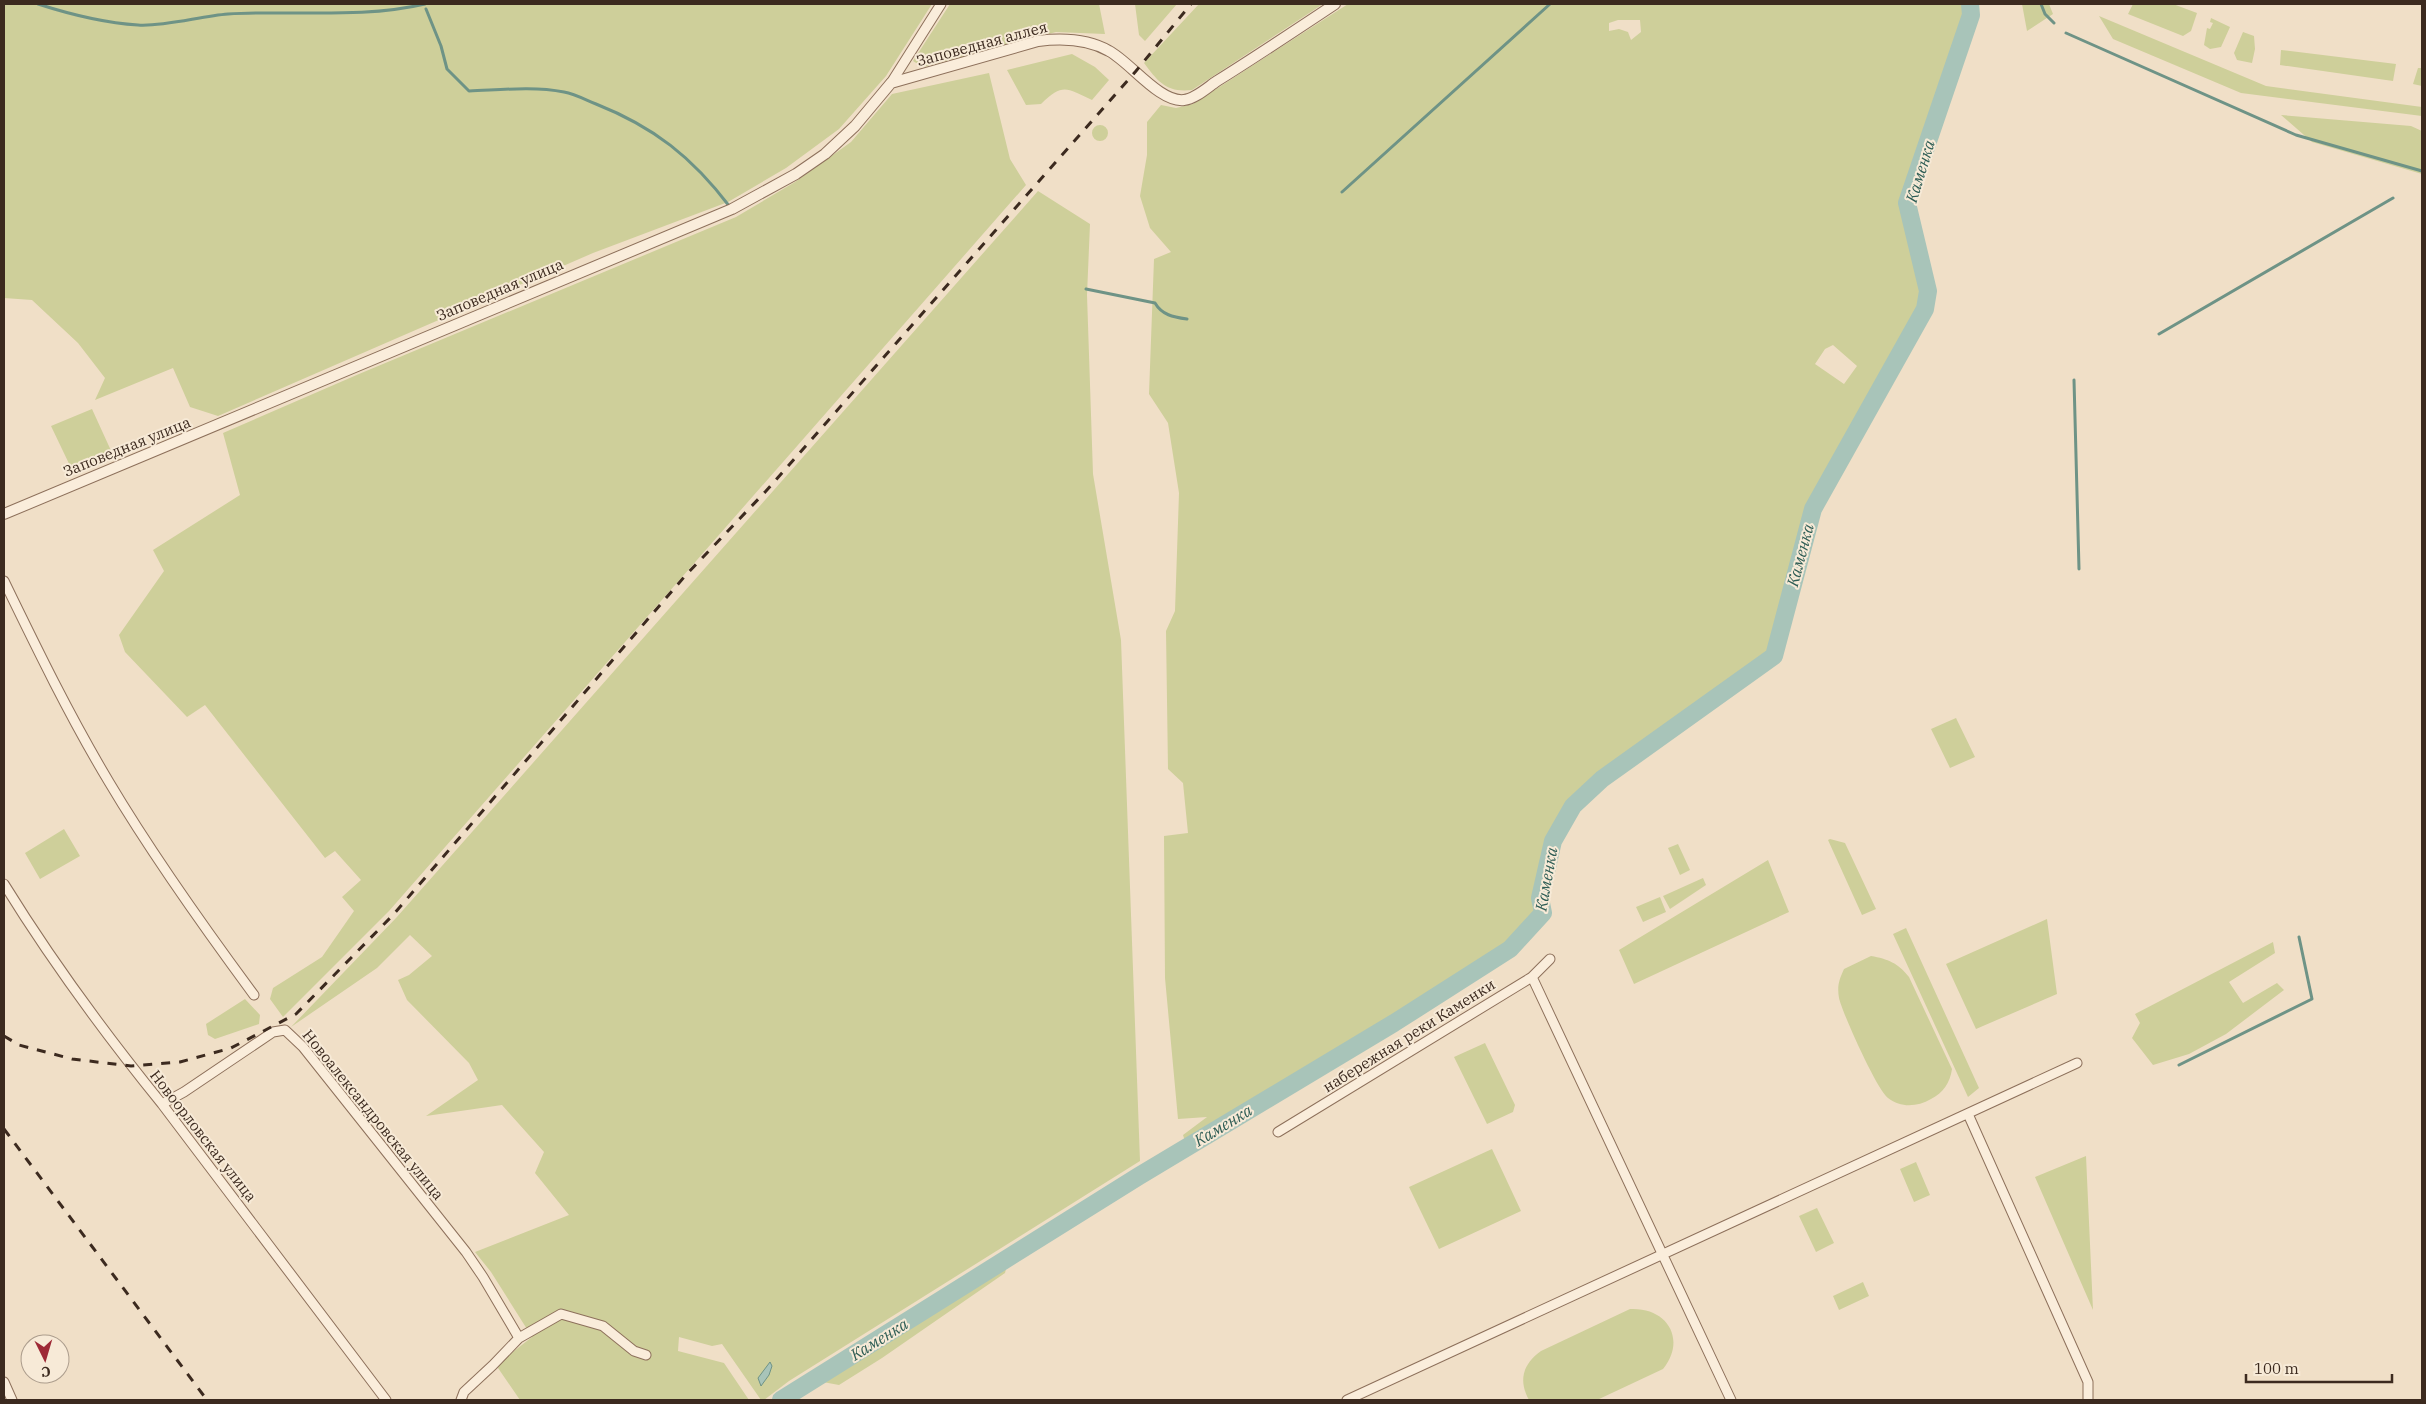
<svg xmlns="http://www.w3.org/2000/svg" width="2426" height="1404" viewBox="0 0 2426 1404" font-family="'IBM Plex Serif',serif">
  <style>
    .green { fill: #cecf9a; fill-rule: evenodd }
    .water { fill: #a8c4b9; stroke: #6e9386 }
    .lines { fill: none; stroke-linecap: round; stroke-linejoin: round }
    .stream { stroke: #6e9386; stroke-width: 3 }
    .river { stroke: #a8c4b9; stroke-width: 18 }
    .minor-casing { stroke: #8d705b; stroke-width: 11 }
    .tertiary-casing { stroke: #8d705b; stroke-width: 12 }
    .minor { stroke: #faeddb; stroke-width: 9 }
    .tertiary { stroke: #faeddb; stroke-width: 10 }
    .rail { stroke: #3c2a1f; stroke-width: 3; stroke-dasharray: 9 9; stroke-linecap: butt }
    .labels { text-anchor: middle; stroke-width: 4; stroke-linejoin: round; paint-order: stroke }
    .street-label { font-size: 15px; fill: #3c2a1f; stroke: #f7ead7 }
    .water-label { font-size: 16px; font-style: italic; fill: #2e5d55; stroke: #f7ead7 }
  </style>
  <rect width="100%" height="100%" fill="#f0dfc7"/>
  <path class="green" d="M4 4H932L886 76 839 129 786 168 728 202 593 253 218 416 190 407 173 368 95 400 105 378 78 343 32 300 4 298Z
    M950 4H1099L1105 34 1056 32 923 67 913 61Z
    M1135 4H1177L1145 41 1139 35Z
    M1199 4H1323L1192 90C1167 93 1158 82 1144 63Z
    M1348 4H1965V14L1901 202 1923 302 1808 505 1773 651 1625 758 1567 804 1553 841 1540 898 1543 913 1510 949 1394 1023 1187 1148 1183 1135 1207 1117 1178 1119 1165 978 1164 836 1188 833 1183 783 1168 769 1166 631 1175 611 1179 493 1168 423 1149 394 1154 259 1171 252 1150 228 1140 196 1147 155V122L1161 105 1176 108 1193 104ZM1618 20H1640L1641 32 1631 40 1628 32 1619 29 1609 31V23ZM1833 345 1857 366 1844 384 1815 364 1825 349Z
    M2022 4H2049L2053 14 2027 31Z
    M2133 4H2173L2197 13 2191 31 2183 36 2128 14Z
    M2099 16 2266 86 2422 107V116L2241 93 2113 39Z
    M2211 18 2230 27 2221 47 2210 49 2204 45 2207 28 2210 29 2213 23 2210 22Z
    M2243 32 2254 36 2255 49 2252 63 2237 60 2234 53Z
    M2281 50 2396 64 2393 81 2280 65Z
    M1072 54 1095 67 1109 80 1092 100C1066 88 1063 83 1041 104L1026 105 1007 70Z
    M2418 68H2422V86L2413 84Z
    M989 73 1010 159 1026 185 389 911 283 1017 270 999 273 988 322 957 354 911 342 897 361 880 335 851 325 858 205 705 187 717 125 652 119 635 164 571 153 550 240 495 223 433 359 374 736 217 795 182 851 142 892 94Z
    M2281 115 2411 126 2422 131V174L2312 142Z
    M1092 133a8 8 0 1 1 16 0a8 8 0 1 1-16 0Z
    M1038 191 1090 224 1087 295 1093 474 1121 640 1140 1161 789 1381 764 1400H761L722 1344 712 1346 679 1337 678 1351 724 1363 749 1400H520L498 1368 500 1362 532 1337 491 1272 475 1252 569 1215 535 1173 544 1152 502 1105 426 1116 478 1080 469 1063 407 1000 398 980 409 975 432 956 410 935 377 968 291 1027 396 918Z
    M92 409 113 455 73 472 51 426Z
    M1956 718 1975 757 1950 768 1931 729Z
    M64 829 80 856 40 879 25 853Z
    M1830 839 1845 843 1876 909 1862 915 1828 840Z
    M1678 844 1690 870 1680 875 1668 848Z
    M1768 860 1789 912 1634 984 1619 950Z
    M1703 878 1706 885 1670 909 1663 896Z
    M1660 897 1666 912 1643 922 1636 907Z
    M2047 919 2057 994 1976 1029 1946 964Z
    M1906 928 1979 1088 1968 1097 1893 934Z
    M2273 942 2275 953 2229 982 2243 1003 2277 983 2284 990 2226 1034 2189 1054 2153 1065 2132 1038 2140 1023 2135 1014Z
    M1871 956C1888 959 1898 963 1909 977L1952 1069C1950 1083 1943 1093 1931 1099 1917 1107 1901 1108 1888 1098 1877 1090 1842 1012 1839 998 1837 986 1839 980 1844 969Z
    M245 999 260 1015 259 1024 215 1039 208 1035 206 1024Z
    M1485 1043 1515 1105 1513 1112 1487 1124 1454 1057Z
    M1492 1149 1521 1211 1439 1249 1409 1187Z
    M2086 1156 2093 1310 2035 1177Z
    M1916 1162 1930 1195 1914 1202 1900 1169Z
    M1817 1208 1834 1243 1816 1252 1799 1216Z
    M1009 1257 1005 1273 882 1358 839 1385 812 1380Z
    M1863 1282 1869 1296 1839 1310 1833 1296Z
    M1630 1309C1667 1307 1687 1339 1663 1369L1597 1400H1529C1518 1380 1523 1364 1541 1351Z"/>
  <path class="water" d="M770 1362 772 1366 769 1375 761 1386 758 1378Z"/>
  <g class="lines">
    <path class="stream" d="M38 4C69 14 105 23 138 25 163 27 201 16 228 14 293 10 361 19 425 4
      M2041 4 2045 14 2054 23
      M426 9 441 46 447 69 469 91C499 90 533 86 564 92 575 94 586 100 596 104 654 127 692 157 730 207
      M2066 33 2296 135 2422 171
      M1342 192 1550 4
      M1086 289 1155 303C1162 315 1173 317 1187 319
      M2159 334 2393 198
      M2074 380 2079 569
      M2179 1065 2312 999 2299 937"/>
    <path class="river" d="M781 1400 1139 1176 1394 1023 1510 949 1543 913 1540 898 1553 841 1573 806 1602 779 1774 656 1813 509 1925 309 1928 291 1907 203 1971 15 1970 4"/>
    <defs>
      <path id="minor" d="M891 83 941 4
        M4 581C37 649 70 717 109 782 153 856 203 926 254 995
        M4 884C51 960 106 1035 162 1104L386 1400
        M1532 977 1731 1400
        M162 1104 184 1092 273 1032 285 1030 303 1047 466 1252 483 1277 519 1338 493 1365 464 1392 461 1400
        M1968 1114 2088 1382V1400
        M1278 1132 1532 977 1550 959
        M519 1338 561 1314 603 1326 634 1351 646 1355
        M4 1382 12 1400
        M1347 1400 2077 1063"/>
      <path id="tertiary" d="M4 514 732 209 796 174 825 154 855 126 891 83 1038 41C1062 38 1088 39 1109 51 1130 62 1160 103 1184 100 1195 99 1208 87 1217 81 1257 56 1296 30 1335 4"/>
    </defs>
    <use href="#minor" class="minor-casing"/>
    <use href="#tertiary" class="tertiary-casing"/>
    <use href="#minor" class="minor"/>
    <use href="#tertiary" class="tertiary"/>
    <path class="rail" d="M4 1036 19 1045 72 1059 131 1066 180 1062 231 1048 296 1014 393 915 685 576 766 491 1136 71 1191 4
      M4 1129 207 1400"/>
  </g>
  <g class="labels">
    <g class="street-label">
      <text transform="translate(982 44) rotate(-15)" y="5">Заповедная аллея</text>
      <text transform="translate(500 290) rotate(-23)" y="5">Заповедная улица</text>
      <text transform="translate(127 447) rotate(-22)" y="5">Заповедная улица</text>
      <text transform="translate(1409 1036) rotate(-32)" y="5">набережная реки Каменки</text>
      <text transform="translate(373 1115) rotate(51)" y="5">Новоалександровская улица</text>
      <text transform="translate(203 1136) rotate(52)" y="5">Новоорловская улица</text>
    </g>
    <g class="water-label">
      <text transform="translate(1920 171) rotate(-73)" y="6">Каменка</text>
      <text transform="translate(1800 555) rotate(-75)" y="6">Каменка</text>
      <text transform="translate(1546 879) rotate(-80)" y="6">Каменка</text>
      <text transform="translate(1223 1125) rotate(-31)" y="6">Каменка</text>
      <text transform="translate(879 1339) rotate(-32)" y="6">Каменка</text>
    </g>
  </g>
  <rect width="2426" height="1404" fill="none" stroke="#3c2a1f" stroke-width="10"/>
  <g transform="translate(45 1359) rotate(175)"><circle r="24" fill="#f7ead7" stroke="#ac9d8d"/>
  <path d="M0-4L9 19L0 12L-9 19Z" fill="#9e2936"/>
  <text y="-8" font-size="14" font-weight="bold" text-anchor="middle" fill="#3c2a1f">С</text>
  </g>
  <path d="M2246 1374v8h146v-8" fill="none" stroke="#3c2a1f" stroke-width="2.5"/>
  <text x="2254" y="1374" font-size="15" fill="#3c2a1f" stroke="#f7ead7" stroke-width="4" paint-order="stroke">100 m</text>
</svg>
